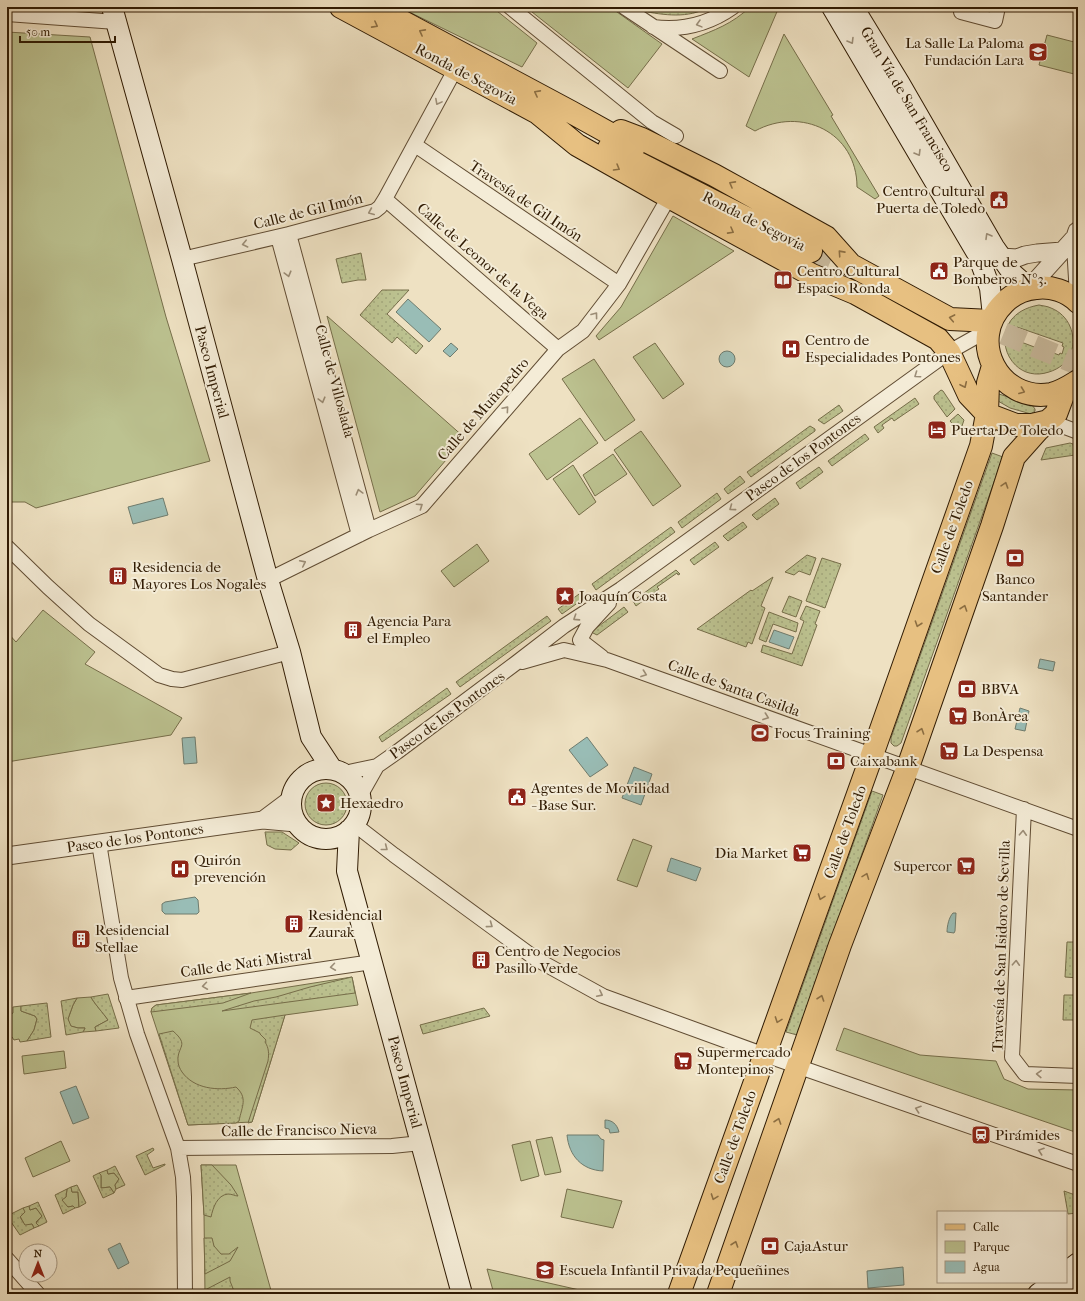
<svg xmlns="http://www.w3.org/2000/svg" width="1085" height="1301" viewBox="0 0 1085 1301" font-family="'IM FELL French Canon',serif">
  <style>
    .green { fill: #bcc290; stroke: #766e4a }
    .garden { fill: url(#garden-dots); stroke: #766e4a; fill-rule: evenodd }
    .water { fill: #99bdb6; stroke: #6f7c6e }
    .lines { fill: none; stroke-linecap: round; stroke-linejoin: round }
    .primary-tunnel { stroke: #c8b99c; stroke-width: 22; stroke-dasharray: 22 11; stroke-linecap: butt }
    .minor-casing { stroke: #604c33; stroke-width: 16 }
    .tertiary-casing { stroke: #604c33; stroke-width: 19 }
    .secondary-casing { stroke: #301b03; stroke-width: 22 }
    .primary-casing { stroke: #301b03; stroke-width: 24 }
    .minor { stroke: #f4ecd7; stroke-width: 14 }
    .tertiary { stroke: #f4ecd7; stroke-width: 17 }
    .secondary { stroke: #f4ecd7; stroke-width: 20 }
    .primary { stroke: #e7c081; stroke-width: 22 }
    .oneway { stroke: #9c8e78 }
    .oneway2 { stroke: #8c6e42 }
    .labels { text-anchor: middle; stroke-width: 4; stroke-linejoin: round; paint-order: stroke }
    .poi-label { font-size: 15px; fill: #301b03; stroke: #f4ecd7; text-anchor: start }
    .street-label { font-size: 15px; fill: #301b03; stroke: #f4ecd7 }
  </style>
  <defs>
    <pattern id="garden-dots" width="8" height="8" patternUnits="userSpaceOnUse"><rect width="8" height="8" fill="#bcc290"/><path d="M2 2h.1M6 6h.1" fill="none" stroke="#a2a67b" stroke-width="1.8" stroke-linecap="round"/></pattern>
  </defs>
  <rect width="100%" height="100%" fill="#eee1c2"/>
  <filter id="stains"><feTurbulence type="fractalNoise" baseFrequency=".005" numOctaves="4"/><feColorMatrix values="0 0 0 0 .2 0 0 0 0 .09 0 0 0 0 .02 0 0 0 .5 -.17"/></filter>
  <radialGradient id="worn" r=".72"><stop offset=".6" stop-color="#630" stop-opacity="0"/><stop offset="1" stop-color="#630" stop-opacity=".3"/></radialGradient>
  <path class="green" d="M399 7H492L537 43 522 67Z
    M535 7H610L662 44 628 88 532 12Z
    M750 7H779L749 77 692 39C715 30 732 24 750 7Z
    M7 32 90 37 166 317 210 461 36 508 25 502H7Z
    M784 34 833 115 831 116 879 196 875 199 857 187C857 132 801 106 755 131L746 126Z
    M1047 35 1078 43V75L1039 65Z
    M673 216 734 251 599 340 596 336 621 307Z
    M327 316 465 438 415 496 380 512Z
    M655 343 684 384 663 399 633 357Z
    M594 359 635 420 605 441 562 379Z
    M580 418 598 443 547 480 529 454Z
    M641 431 681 486 653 506 614 450Z
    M613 454 627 474 595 496 583 475Z
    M573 465 596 502 579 515 553 479Z
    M477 544 489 561 454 587 441 571Z
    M43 610 95 652 85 664 182 718 171 735 7 762V632L16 642Z
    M633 839 652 846 637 887 617 880Z
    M352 977 358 1005 285 1015 252 1122 188 1125 151 1012 152 1008 156 1005 251 993Z
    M91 997C93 1002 104 1014 108 1020L95 1027 96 1031 83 1032 85 1028H78L70 1026 68 1019 73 1005 77 998Z
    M21 1006V1011L35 1016 37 1019 34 1030 27 1041 20 1042 19 1039 14 1040 12 1037 7 1036V1016L13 1013V1007Z
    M844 1028 920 1055 996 1061 1004 1079 1028 1089 1078 1090V1133L836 1050Z
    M64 1051 66 1068 24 1074 22 1056Z
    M552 1137 561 1172 545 1175 536 1140Z
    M61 1141 70 1161 33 1177 25 1158Z
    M530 1141 539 1176 521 1181 512 1145Z
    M201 1165H236L272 1294H205L204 1215Z
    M107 1170 108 1174 114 1173 119 1179 115 1185 116 1189 114 1193 110 1187 101 1188V1176L99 1173Z
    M71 1187 72 1192H78L79 1207 75 1208 73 1206 68 1207 61 1200 66 1197 67 1189Z
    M567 1189 622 1201 613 1228 561 1217Z
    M29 1206 30 1210 36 1208 42 1216 36 1222 39 1226 34 1228 32 1224 25 1226 20 1216 24 1212 23 1208Z
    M487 1269 597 1294H494Z"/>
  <path class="garden" d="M645 7H709C688 19 664 15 642 11Z
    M361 253 366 280H358L342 283 336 259Z
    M382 290H409L387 314 423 346 416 354 397 337 392 343 360 315Z
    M1039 305C1043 306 1047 306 1051 308 1069 315 1077 335 1071 353 1068 362 1059 369 1049 372 1005 387 981 315 1039 305ZM1017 327 1063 343 1062 346 1064 347 1062 354 1060 353 1059 355 1045 350V351L1013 339V336L1011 335 1014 329H1016Z
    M941 390 943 391 955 409 947 417 934 399V396Z
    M999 394 1032 405 1035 409V411L1031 414 1010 408 998 401V396Z
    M915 398 919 404 894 421 892 418 882 425 884 428 878 433 874 427Z
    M839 405 843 411 824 424 818 420Z
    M958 414 964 420 960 432 950 421Z
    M810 426 815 429V431L751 477 747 472Z
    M865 434 869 439 832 466 828 461Z
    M1070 443 1073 444 1075 455 1041 460 1046 448Z
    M992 453 1003 457 901 743 897 746H894L891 743V738Z
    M819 467 823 472 800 489 796 483Z
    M740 476 745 482 728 494 724 489Z
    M717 493 721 499 682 528 678 522Z
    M775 498 779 504 757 520 752 515Z
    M743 522 747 527 728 541 723 536Z
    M671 527 675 532 596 590 592 584Z
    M715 542 719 547 694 565 690 560Z
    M807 555 816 558 810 575 799 571 794 575 785 572Z
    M822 558 841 564 825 608 806 601Z
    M676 570 680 574 678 575 677 573 657 587 659 589 636 606 633 601Z
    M773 577 761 606 765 608 752 644 748 642 746 647 697 629 751 590 752 591Z
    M582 592 586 597 562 614 558 609Z
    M789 596 802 601 796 617 782 612Z
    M806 606 820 611 815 624 817 625 802 666 761 652 763 645 792 654 804 621 800 619Z
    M624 607 628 612 597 635 591 632Z
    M769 612 798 623 796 632 773 624 766 642 759 639Z
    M547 616 551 621 460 687 456 682Z
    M447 688 451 694 382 742 379 737Z
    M305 804a21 21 0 1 1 42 0a21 21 0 1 1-42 0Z
    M872 791 883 795 797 1035 786 1032Z
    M265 832H282L299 843 291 850 275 849 267 845Z
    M1067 942H1078V978L1065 977Z
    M352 977 355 993 222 1011 254 1001 276 997 310 987Z
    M251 993 223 1003 151 1012 152 1008 156 1005Z
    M108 994 119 1028 96 1031 95 1027 108 1020C104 1014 93 1002 91 997Z
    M1064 995H1076L1077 1007H1078V1020H1063Z
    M77 998 73 1005 68 1019 71 1026 78 1028H85L83 1032 66 1035 61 1001Z
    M47 1003 51 1037 27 1041 34 1030 37 1019 35 1016 21 1011V1006Z
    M484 1008 490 1016 423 1034 420 1025Z
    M285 1015 252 1122 248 1123 268 1061C269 1054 269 1048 265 1042L266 1040 260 1034V1033L250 1028 252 1020Z
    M173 1031C190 1046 177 1046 178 1061 178 1065 180 1069 182 1072 194 1089 218 1091 236 1087 248 1098 242 1106 239 1121L236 1123 188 1125 159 1034Z
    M153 1148 154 1150 147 1155 153 1168 165 1164V1165L145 1175 136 1156Z
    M201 1165H212L231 1185 238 1196C235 1196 232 1194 228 1194 217 1195 213 1208 211 1217L204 1215Z
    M115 1166 125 1185 116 1189 115 1185 119 1179 114 1173 108 1174 107 1170Z
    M99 1173 101 1175V1188L110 1187 114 1193 103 1198 93 1176Z
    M77 1185 86 1203 79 1207 78 1192H72L71 1187Z
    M67 1189 66 1197 62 1200 68 1207 73 1206 75 1208 63 1214 55 1195Z
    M1064 1191 1078 1196V1224L1077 1213 1068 1214Z
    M38 1202 47 1222 39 1226 36 1223 42 1216 36 1208 30 1210 29 1206Z
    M23 1208 25 1212 20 1217 25 1225 32 1224 34 1228 20 1235 7 1216Z
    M204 1238H212L214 1246 221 1254H229L238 1247 230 1261 205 1274Z
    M230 1277V1281L234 1291 227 1294H205V1290Z"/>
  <path class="water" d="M408 299 441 329 429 342 396 312Z
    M451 343 458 349 450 357 443 351Z
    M719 359a8 8 0 1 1 16 0a8 8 0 1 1-16 0Z
    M163 498 168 515 133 524 128 507Z
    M774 630 794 637 789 649 769 642Z
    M1040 659 1055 662 1053 671 1038 668Z
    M1020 708 1029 711 1025 731 1015 729Z
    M195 737 197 763 184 764 182 738Z
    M587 737 608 765 590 777 569 750Z
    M634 767 652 774 641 805 622 798Z
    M671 858 701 868 696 881 667 871Z
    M195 897 198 900 199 912 197 914H165L162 911V904L165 902Z
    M953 913H956L955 931 954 933 947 932C947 926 949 917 953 913Z
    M76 1086 89 1118 73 1124 60 1092Z
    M605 1120C612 1120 617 1124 619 1132L610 1133 609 1129 605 1128Z
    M567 1135H598L601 1139 604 1140 603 1171C582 1170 569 1156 567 1135Z
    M120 1243 129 1263 118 1269 108 1249Z
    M903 1267 904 1285 868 1288 867 1271Z"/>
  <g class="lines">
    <path class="primary-tunnel" d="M811 251 859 272
      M973 321 1078 364"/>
    <defs>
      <path id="minor" d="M510 7 652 122 676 136
        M624 7 720 71
        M962 7 961 12 995 21 998 7
        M7 14 116 22
        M653 27C683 31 709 24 733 7
        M415 145 619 284
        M385 199 558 349
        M289 234 369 530
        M278 237 359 535
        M182 259 289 234 375 211 380 207 385 199 456 68
        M1049 421 1078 432
        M7 547 48 587 89 624 159 675 172 679 182 680 290 652
        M268 580 369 530 422 506 558 349 583 331 619 284 669 197
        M602 657 580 640 587 627 609 603
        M522 662 564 650 607 660 1078 829
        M344 773 377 766
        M360 796 377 766 397 752 516 663 564 626 621 589 949 352 988 330
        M1024 809 1012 1057 1025 1074 1078 1076
        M354 824 394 855 536 959 603 996 765 1055 1078 1164
        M99 843 121 978 137 1034 178 1148 183 1177 184 1197 185 1294
        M126 998 372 962
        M178 1148 392 1146 421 1143
        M7 1259 38 1294"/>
      <path id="tertiary" d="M1077 231 1075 237 1078 287
        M1001 257 1017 258 1025 255 1037 253 1062 251
        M1029 288 1075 237
        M263 820 291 799
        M7 856 263 820 296 823"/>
      <path id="secondary" d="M112 7 182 259 268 580 290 652 311 737 332 769
        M832 7 978 255 990 288 993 316
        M853 7 900 84 994 247 1013 274 1029 288
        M291 804a35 35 0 1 1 70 0a35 35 0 1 1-70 0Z
        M349 830 347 871 462 1294
        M1066 1272 1078 1263
        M1038 1294 1054 1282
        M1062 1294 1078 1282"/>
      <path id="primary" d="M341 7 551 120
        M375 7 571 112 634 147
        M539 114 577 145 669 197 812 275 855 293 938 339 949 352 969 395 987 414 1016 425H1032L1049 421
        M621 131 642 139 714 175 826 237 851 265 950 319 991 321
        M609 148 811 251
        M1078 302C1067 291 1051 286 1036 288 1024 289 1013 294 1004 303 966 340 999 403 1051 394 1061 392 1070 386 1078 381
        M679 1294 872 755 981 446 987 414 988 383 993 366
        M718 1294 840 945 908 767 992 526 1014 457 1038 430 1056 414 1065 390"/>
    </defs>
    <use href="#minor" class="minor-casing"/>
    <use href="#tertiary" class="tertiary-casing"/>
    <use href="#secondary" class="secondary-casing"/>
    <use href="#primary" class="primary-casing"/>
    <use href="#minor" class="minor"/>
    <use href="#tertiary" class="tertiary"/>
    <use href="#secondary" class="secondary"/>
    <use href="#primary" class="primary"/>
  </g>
  <defs><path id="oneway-chevron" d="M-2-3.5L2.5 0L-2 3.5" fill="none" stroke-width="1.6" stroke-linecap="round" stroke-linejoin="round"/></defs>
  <g class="oneway">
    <use href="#oneway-chevron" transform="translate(699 24) rotate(165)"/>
    <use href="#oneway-chevron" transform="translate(851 41) rotate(59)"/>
    <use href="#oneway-chevron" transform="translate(438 102) rotate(118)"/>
    <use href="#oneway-chevron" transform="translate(918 153) rotate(59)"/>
    <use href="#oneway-chevron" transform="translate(371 212) rotate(157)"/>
    <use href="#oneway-chevron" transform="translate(988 236) rotate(-120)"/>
    <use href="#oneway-chevron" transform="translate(245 244) rotate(167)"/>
    <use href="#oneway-chevron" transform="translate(288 274) rotate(75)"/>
    <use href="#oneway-chevron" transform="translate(595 315) rotate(-53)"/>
    <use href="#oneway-chevron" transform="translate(917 375) rotate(145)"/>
    <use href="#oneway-chevron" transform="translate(322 400) rotate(75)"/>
    <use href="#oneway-chevron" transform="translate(506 409) rotate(-49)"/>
    <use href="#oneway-chevron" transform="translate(359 492) rotate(-105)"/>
    <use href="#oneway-chevron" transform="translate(420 506) rotate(-34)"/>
    <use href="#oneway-chevron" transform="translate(732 508) rotate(144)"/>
    <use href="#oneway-chevron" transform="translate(303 563) rotate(-26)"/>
    <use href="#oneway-chevron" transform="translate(576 618) rotate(147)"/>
    <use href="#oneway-chevron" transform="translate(644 674) rotate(20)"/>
    <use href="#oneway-chevron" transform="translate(766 717) rotate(20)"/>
    <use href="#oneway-chevron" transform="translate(1023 833) rotate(-87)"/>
    <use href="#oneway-chevron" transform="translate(385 848) rotate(38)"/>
    <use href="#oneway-chevron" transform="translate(490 925) rotate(36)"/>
    <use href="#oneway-chevron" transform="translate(1016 963) rotate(-87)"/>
    <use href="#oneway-chevron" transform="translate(333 967) rotate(172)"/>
    <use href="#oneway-chevron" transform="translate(205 986) rotate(172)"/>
    <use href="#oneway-chevron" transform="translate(600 994) rotate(27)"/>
    <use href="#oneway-chevron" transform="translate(1039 1074) rotate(-178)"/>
    <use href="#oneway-chevron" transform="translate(918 1109) rotate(-161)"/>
    <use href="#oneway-chevron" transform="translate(1041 1151) rotate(-161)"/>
  </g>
  <g class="oneway2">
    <use href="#oneway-chevron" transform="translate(375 25) rotate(28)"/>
    <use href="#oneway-chevron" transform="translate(422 32) rotate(-152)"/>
    <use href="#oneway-chevron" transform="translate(537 93) rotate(-152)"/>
    <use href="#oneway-chevron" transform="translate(617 168) rotate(30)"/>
    <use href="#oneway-chevron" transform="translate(732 184) rotate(-151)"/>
    <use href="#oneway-chevron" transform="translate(731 231) rotate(29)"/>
    <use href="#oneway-chevron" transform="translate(841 253) rotate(-132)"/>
    <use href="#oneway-chevron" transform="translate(952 318) rotate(-169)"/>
    <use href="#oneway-chevron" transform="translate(964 385) rotate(65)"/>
    <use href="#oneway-chevron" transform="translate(1022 391) rotate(21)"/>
    <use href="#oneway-chevron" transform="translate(1005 485) rotate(-72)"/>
    <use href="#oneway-chevron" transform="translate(964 608) rotate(-71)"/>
    <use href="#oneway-chevron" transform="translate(918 624) rotate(109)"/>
    <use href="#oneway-chevron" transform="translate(921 731) rotate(-71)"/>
    <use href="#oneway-chevron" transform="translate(866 876) rotate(-69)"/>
    <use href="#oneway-chevron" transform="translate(821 897) rotate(110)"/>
    <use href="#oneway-chevron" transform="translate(821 998) rotate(-71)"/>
    <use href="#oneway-chevron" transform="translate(778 1020) rotate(110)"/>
    <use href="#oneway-chevron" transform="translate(778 1121) rotate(-71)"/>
    <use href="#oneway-chevron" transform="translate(714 1197) rotate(110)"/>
    <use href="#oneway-chevron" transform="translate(735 1244) rotate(-71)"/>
  </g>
  <defs>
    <symbol id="school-square" viewBox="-11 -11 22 22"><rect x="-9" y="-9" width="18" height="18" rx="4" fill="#8f2418" stroke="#f4ecd7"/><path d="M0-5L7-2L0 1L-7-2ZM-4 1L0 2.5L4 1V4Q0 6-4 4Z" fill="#fff"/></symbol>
    <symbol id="civic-square" viewBox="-11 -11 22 22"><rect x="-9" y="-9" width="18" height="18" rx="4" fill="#8f2418" stroke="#f4ecd7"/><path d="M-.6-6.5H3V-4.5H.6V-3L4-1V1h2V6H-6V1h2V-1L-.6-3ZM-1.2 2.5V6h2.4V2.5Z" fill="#fff"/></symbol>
    <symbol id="library-square" viewBox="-11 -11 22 22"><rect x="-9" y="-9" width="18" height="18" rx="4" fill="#8f2418" stroke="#f4ecd7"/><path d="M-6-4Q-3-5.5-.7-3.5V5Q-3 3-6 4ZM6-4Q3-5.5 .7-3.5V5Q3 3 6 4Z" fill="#fff"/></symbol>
    <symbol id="hospital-square" viewBox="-11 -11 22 22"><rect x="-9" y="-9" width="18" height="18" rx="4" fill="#8f2418" stroke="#f4ecd7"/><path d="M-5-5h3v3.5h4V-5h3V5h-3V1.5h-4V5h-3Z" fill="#fff"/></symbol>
    <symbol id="hotel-square" viewBox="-11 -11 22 22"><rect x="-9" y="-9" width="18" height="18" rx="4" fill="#8f2418" stroke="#f4ecd7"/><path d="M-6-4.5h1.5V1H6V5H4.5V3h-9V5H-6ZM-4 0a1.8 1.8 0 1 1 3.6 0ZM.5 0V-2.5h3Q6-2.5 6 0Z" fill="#fff"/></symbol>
    <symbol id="bank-square" viewBox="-11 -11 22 22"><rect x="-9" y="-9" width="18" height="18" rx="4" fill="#8f2418" stroke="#f4ecd7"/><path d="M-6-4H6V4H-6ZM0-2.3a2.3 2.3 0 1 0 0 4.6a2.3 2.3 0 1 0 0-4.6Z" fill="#fff"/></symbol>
    <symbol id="building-square" viewBox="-11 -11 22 22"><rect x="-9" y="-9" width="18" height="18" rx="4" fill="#8f2418" stroke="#f4ecd7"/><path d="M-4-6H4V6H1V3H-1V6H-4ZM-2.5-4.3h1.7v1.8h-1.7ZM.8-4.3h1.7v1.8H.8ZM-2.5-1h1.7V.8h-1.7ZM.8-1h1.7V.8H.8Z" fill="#fff"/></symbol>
    <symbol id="sight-square" viewBox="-11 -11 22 22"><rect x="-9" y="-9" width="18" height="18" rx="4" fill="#8f2418" stroke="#f4ecd7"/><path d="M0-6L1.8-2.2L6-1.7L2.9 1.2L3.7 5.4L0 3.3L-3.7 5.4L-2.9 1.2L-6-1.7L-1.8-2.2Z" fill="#fff"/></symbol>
    <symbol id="supermarket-square" viewBox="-11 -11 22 22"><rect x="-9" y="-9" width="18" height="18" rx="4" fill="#8f2418" stroke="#f4ecd7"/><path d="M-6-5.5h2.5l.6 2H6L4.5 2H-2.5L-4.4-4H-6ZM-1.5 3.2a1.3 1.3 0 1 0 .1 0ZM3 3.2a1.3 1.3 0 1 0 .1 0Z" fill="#fff"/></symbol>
    <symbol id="stadium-square" viewBox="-11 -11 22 22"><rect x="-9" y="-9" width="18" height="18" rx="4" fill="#8f2418" stroke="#f4ecd7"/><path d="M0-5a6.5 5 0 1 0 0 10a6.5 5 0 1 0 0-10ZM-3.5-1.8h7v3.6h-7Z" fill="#fff"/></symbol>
    <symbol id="station-square" viewBox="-11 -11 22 22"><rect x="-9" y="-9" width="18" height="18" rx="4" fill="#8f2418" stroke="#f4ecd7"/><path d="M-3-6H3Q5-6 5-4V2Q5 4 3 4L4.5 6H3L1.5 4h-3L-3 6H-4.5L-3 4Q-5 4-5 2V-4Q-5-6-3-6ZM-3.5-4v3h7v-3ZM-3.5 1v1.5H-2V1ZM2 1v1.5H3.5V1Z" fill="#fff"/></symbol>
  </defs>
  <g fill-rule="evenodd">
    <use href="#school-square" x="1027" y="41" width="22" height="22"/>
    <use href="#civic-square" x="988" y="189" width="22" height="22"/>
    <use href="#civic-square" x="928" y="260" width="22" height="22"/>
    <use href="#library-square" x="772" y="269" width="22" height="22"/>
    <use href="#hospital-square" x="780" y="338" width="22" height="22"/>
    <use href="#hotel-square" x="926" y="419" width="22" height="22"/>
    <use href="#bank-square" x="1004" y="547" width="22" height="22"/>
    <use href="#building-square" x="107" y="565" width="22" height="22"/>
    <use href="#sight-square" x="554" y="585" width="22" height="22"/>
    <use href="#building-square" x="342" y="619" width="22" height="22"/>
    <use href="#bank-square" x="956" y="678" width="22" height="22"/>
    <use href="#supermarket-square" x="947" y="705" width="22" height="22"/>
    <use href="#stadium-square" x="749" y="722" width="22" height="22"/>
    <use href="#supermarket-square" x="938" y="740" width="22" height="22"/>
    <use href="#bank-square" x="825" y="750" width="22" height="22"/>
    <use href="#civic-square" x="506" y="786" width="22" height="22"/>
    <use href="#sight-square" x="315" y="792" width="22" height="22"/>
    <use href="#supermarket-square" x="791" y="842" width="22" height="22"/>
    <use href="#supermarket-square" x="955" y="855" width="22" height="22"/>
    <use href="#hospital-square" x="169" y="858" width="22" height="22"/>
    <use href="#building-square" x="283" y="913" width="22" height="22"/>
    <use href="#building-square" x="70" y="928" width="22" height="22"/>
    <use href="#building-square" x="470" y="949" width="22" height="22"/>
    <use href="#supermarket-square" x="672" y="1050" width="22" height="22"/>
    <use href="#station-square" x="970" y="1124" width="22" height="22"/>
    <use href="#bank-square" x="759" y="1235" width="22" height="22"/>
    <use href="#school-square" x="534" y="1259" width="22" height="22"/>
  </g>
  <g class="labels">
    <g class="poi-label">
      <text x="1024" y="48" text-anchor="end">La Salle La Paloma<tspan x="1024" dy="17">Fundación Lara</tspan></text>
      <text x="985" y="196" text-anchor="end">Centro Cultural<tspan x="985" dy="17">Puerta de Toledo</tspan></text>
      <text x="953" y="267">Parque de<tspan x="953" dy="17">Bomberos Nº3.</tspan></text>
      <text x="797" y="276">Centro Cultural<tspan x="797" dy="17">Espacio Ronda</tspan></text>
      <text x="805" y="345">Centro de<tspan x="805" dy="17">Especialidades Pontones</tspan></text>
      <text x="951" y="435">Puerta De Toledo</text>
      <text x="132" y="572">Residencia de<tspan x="132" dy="17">Mayores Los Nogales</tspan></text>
      <text x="1015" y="584" text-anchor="middle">Banco<tspan x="1015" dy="17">Santander</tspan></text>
      <text x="579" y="601">Joaquín Costa</text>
      <text x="367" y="626">Agencia Para<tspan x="367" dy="17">el Empleo</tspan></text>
      <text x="981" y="694">BBVA</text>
      <text x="972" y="721">BonÀrea</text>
      <text x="774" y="738">Focus Training</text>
      <text x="963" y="756">La Despensa</text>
      <text x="850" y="766">Caixabank</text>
      <text x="531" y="793">Agentes de Movilidad<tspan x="531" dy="17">- Base Sur.</tspan></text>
      <text x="340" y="808">Hexaedro</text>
      <text x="788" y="858" text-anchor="end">Dia Market</text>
      <text x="194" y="865">Quirón<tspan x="194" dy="17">prevención</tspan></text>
      <text x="952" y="871" text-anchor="end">Supercor</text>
      <text x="308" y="920">Residencial<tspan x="308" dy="17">Zaurak</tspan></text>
      <text x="95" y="935">Residencial<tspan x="95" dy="17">Stellae</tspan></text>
      <text x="495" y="956">Centro de Negocios<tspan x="495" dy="17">Pasillo Verde</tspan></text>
      <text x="697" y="1057">Supermercado<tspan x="697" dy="17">Montepinos</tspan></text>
      <text x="995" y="1140">Pirámides</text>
      <text x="784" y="1251">CajaAstur</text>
      <text x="559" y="1275">Escuela Infantil Privada Pequeñines</text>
    </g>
    <g class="street-label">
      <text transform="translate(466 74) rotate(28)" y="5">Ronda de Segovia</text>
      <text transform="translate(907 99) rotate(59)" y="5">Gran Vía de San Francisco</text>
      <text transform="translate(526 201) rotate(34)" y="5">Travesía de Gil Imón</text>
      <text transform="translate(308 211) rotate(-14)" y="5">Calle de Gil Imón</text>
      <text transform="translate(754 221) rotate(27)" y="5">Ronda de Segovia</text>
      <text transform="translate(483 261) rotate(41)" y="5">Calle de Leonor de la Vega</text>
      <text transform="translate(212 372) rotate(75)" y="5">Paseo Imperial</text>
      <text transform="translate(335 381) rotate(75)" y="5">Calle de Villoslada</text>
      <text transform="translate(483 409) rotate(-49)" y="5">Calle de Muñopedro</text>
      <text transform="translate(803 457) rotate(-36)" y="5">Paseo de los Pontones</text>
      <text transform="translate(952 527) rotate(-70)" y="5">Calle de Toledo</text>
      <text transform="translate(734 688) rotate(20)" y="5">Calle de Santa Casilda</text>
      <text transform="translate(447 715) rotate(-36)" y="5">Paseo de los Pontones</text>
      <text transform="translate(845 832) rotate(-70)" y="5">Calle de Toledo</text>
      <text transform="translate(135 838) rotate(-8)" y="5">Paseo de los Pontones</text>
      <text transform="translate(1001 946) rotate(-88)" y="5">Travesía de San Isidoro de Sevilla</text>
      <text transform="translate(246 963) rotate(-8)" y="5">Calle de Nati Mistral</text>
      <text transform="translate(405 1082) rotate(75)" y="5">Paseo Imperial</text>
      <text transform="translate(299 1130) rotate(-1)" y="5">Calle de Francisco Nieva</text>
      <text transform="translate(735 1137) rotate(-70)" y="5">Calle de Toledo</text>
    </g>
  </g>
  <rect width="1085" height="1301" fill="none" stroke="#eee1c2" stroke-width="24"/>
  <rect x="8" y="8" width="1069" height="1285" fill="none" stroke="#301b03" stroke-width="2"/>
  <rect x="12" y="12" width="1061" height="1277" fill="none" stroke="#301b03"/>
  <rect x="937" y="1211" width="130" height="72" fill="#f4ecd7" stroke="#a69882"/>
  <rect x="945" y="1224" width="20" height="6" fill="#e7c081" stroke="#a69882"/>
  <text x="973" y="1231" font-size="12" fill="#301b03">Calle</text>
  <rect x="945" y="1241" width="20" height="12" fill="#bcc290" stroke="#a69882"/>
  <text x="973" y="1251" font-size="12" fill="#301b03">Parque</text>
  <rect x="945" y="1261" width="20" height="12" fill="#99bdb6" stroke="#a69882"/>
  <text x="973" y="1271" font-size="12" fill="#301b03">Agua</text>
  <g transform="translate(38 1263)"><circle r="19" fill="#f4ecd7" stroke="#a69882"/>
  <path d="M0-3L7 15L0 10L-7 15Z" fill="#8f2418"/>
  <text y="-6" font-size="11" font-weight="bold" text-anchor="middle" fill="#301b03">N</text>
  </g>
  <path d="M20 36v6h95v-6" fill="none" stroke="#301b03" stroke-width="2"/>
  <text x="26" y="36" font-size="12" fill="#301b03" stroke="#f4ecd7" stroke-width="3" paint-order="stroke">50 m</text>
  <rect width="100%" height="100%" filter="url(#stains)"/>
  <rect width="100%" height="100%" fill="url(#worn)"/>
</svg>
